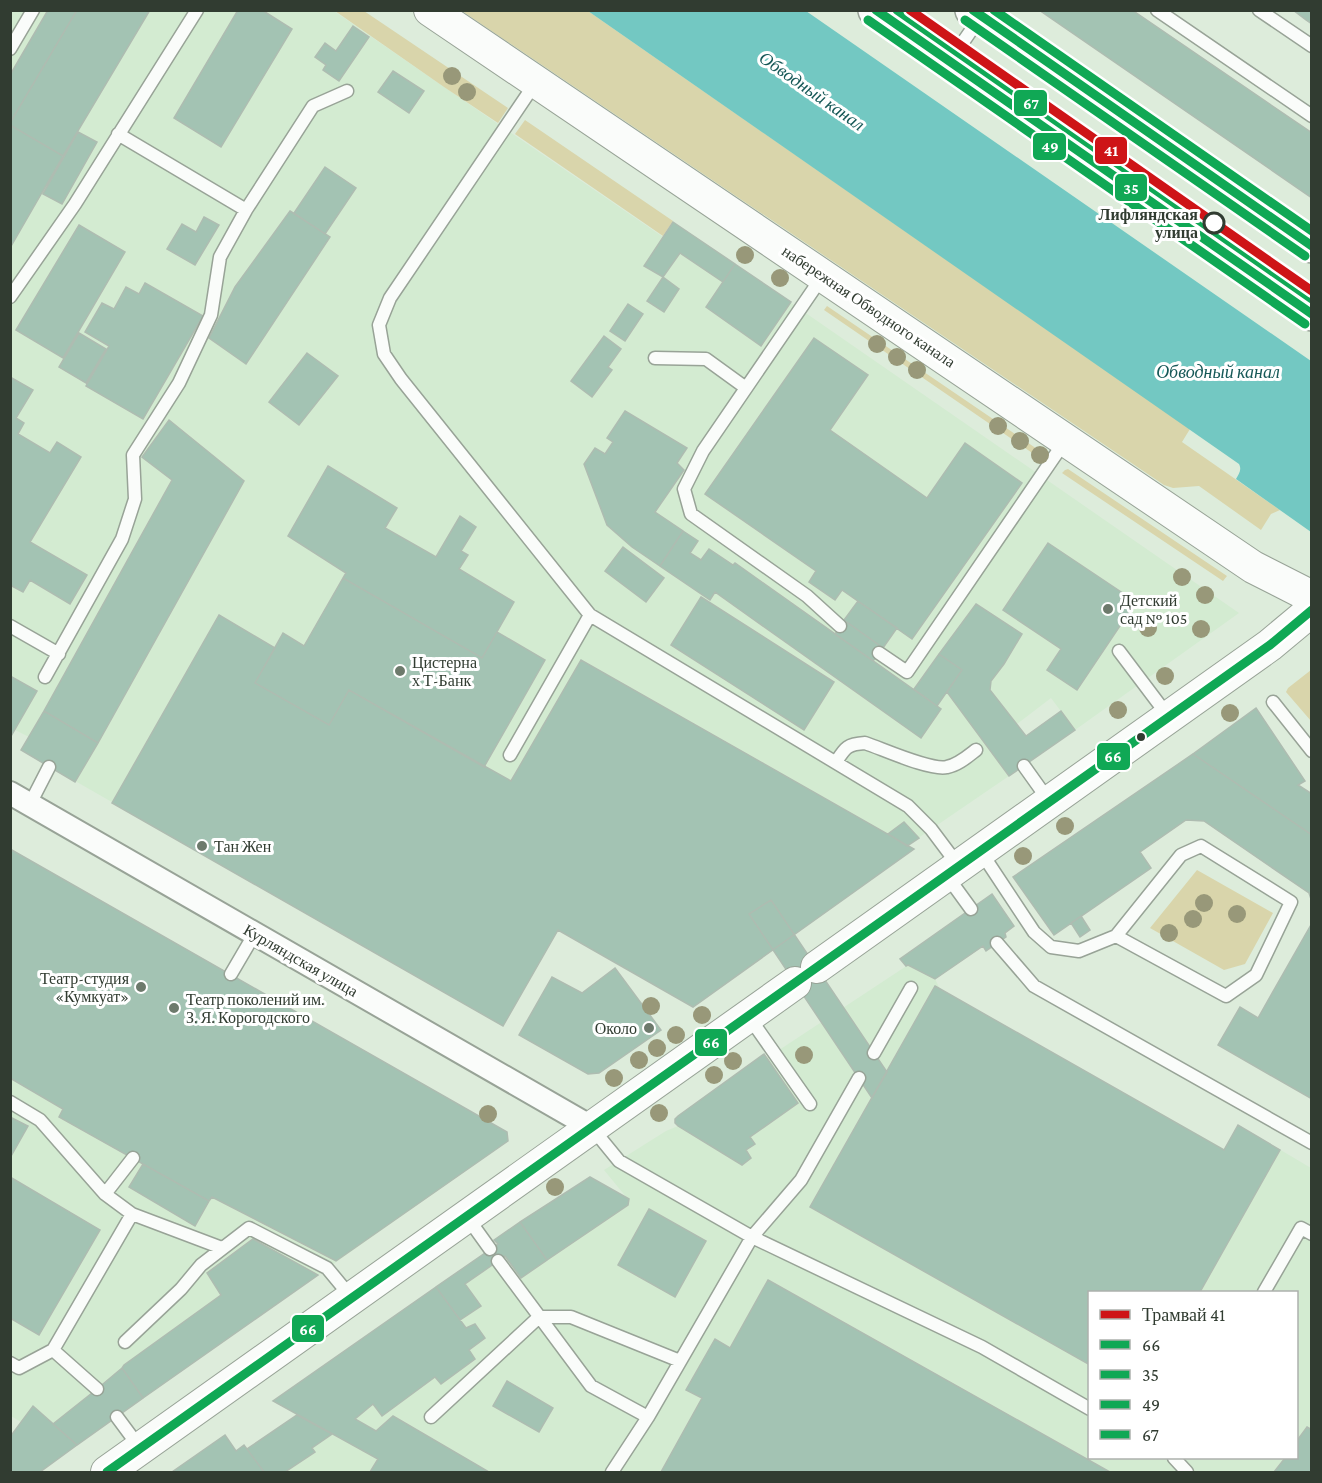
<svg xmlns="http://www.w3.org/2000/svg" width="1322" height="1483" viewBox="0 0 1322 1483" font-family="'Crimson Pro',serif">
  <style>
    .built { fill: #d3ebd1; fill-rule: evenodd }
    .green { fill: #d9d5ab }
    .water { fill: #73c8c2 }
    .building { fill: #a3c3b3; stroke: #aebcb1; stroke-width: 1.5 }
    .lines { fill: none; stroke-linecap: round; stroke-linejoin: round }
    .lane-casing { stroke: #98a397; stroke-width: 15 }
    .street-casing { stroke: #98a397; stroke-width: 26 }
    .secondary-casing { stroke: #98a397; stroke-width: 34 }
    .primary-casing { stroke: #98a397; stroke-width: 36 }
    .lane { stroke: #fafcfa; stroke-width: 12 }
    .street { stroke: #fafcfa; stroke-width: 22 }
    .secondary { stroke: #fafcfa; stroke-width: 32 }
    .primary { stroke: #fafcfa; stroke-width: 33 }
    .bus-1-casing { stroke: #fff; stroke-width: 14 }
    .bus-2-casing { stroke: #fff; stroke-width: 14 }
    .bus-3-casing { stroke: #fff; stroke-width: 14 }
    .bus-4-casing { stroke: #fff; stroke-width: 14 }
    .bus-1 { stroke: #10a855; stroke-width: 9 }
    .bus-2 { stroke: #10a855; stroke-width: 9 }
    .bus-3 { stroke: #10a855; stroke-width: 9 }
    .bus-4 { stroke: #10a855; stroke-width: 9 }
    .tram-1-casing { stroke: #fff; stroke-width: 14 }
    .tram-1 { stroke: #ce1417; stroke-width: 9 }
    .tree { fill: #989879 }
    .stop-dot { fill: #fff; stroke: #313c31; stroke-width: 3 }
    .poi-dot { fill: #6d7a6c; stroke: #fff; stroke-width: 2 }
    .bus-dot { fill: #313c31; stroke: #fff; stroke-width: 2 }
    .labels { text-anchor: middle; stroke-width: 6; stroke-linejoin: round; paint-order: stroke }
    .stop-label { font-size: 16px; font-weight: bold; fill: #313c31; stroke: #fff; text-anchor: end }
    .street-label { font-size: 16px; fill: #313c31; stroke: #fff }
    .poi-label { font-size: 16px; fill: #313c31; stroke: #fff; text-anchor: start }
    .water-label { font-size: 18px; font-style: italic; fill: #175958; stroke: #fff }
    .line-badge { stroke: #fff; stroke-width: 2 }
    .badge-label { font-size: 16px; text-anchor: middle; font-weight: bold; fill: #fff }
  </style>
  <rect width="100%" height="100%" fill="#ddecdb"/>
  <path class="built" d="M10 11H334L444 87 663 237 673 222 735 264 1239 613 1075 730 1051 698 1017 724 990 690 991 681 1004 664 1022 634 976 604 939 654 962 670 947 692 1009 776 908 845 914 849 693 1007 558 930 503 1026 21 750 29 737 15 730 37 691 10 676Z
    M11 849 507 1132 508 1141 77 1445 33 1406 21 1422 11 1416Z
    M908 965 935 979 940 989 1224 1149 1238 1125 1311 1168V1472H172L225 1435 236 1451 244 1445 248 1449 297 1415 273 1401 497 1244 494 1240 590 1177 627 1198 604 1170 666 1131 678 1126 675 1123V1119L678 1116 764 1054 767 1058ZM1090 1292H1296V1458H1090Z"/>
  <path class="green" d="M335 11H364L508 108 498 123 444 87Z
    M462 11H588L1190 429 1182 442 1280 510 1271 514 1261 530 1199 486 1173 488 1164 485Z
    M525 120 673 221 663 236 515 134Z
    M827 306 1043 453 1044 455 1041 459 824 310Z
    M1068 469 1227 576 1223 581 1062 473 1065 470Z
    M1311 670V721L1286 692 1288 688Z
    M1197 870 1273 913 1245 964 1224 970 1150 928Z"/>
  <path class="water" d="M588 11H806L1311 361V532L1236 479C1239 474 1242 470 1239 464Z"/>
  <path class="building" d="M48 10H77L10 123V75Z
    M77 10H150L63 156 10 125V123Z
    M238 10H262L292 29 221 147 174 118Z
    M1039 10H1132L1312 133V198Z
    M1293 10H1312V24L1306 20Z
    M353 26 369 37 339 81 323 70 326 65 315 57 325 43 336 51Z
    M393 71 424 91 409 113 378 92Z
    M10 125 63 156 10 248Z
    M78 132 97 142 62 204 43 194Z
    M325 167 356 188 325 234 294 213Z
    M290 211 330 237 246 364 209 338 235 287Z
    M204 217 219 225 195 265 167 249 182 224 196 232Z
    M673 222 735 264 723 282 680 253 663 277 644 266Z
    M79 225 125 252 63 358 16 330Z
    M735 264 791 302 761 346 706 307Z
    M663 277 679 289 664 312 647 301Z
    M145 283 203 316 143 419 86 386 109 346 85 332 102 303 114 309 126 287 139 294Z
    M628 304 643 314 625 341 610 331Z
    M79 333 106 349 86 383 59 367Z
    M604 336 621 349 608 367 612 370 592 397 571 381Z
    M814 338 868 375 830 430 927 498 965 443 1022 483 912 639 842 590 835 600 809 582 816 571 705 494Z
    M307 353 338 376 299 425 269 402Z
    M10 377 33 390 16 418 24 423 18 434 50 453 57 442 81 457 30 542 87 575 70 604 30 580 23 592 10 585Z
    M625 411 687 448 677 463 684 470 655 512 683 531 660 566 632 547 607 525 584 464 595 448 605 454 613 442 607 438Z
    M169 420 244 481 98 743 44 711 172 480 142 457Z
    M328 466 397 508 385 528 436 557 460 516 476 527 461 551 468 555 459 569 514 602 482 658 343 578 346 573 288 536Z
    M683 531 698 541 690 553 701 560 709 549 733 565 735 563 941 709 921 738 715 592 710 600 660 566Z
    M1048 543 1136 602 1077 690 1047 670 1061 649 1003 610Z
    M623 547 664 578 646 602 605 571Z
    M343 578 482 658 497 632 545 660 484 767 349 690 329 725 255 683 283 633 304 646Z
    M701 597 834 682 804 730 671 645Z
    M858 601 897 628 883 648 844 620Z
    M976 604 1022 634 1004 664 991 681 990 690 1026 736 1061 711 1075 730 1009 776 947 692 962 670 939 654Z
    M219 615 275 648 255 683 329 725 349 690 511 781 581 660 914 849 693 1007 558 930 503 1026 112 803Z
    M844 620 883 648 873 661 835 634Z
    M939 654 962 670 937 706 914 689Z
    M10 676 37 691 10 738Z
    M1256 708 1305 781 1298 785 1312 794V835L1193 754Z
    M44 711 98 743 75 782 21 750Z
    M1193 754 1312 835V902L1309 893 1204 821 1186 820 1140 852 1151 868 1054 935 1013 877Z
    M904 822 919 838 907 846 888 834Z
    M10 849 507 1132 508 1141 336 1261 212 1197 209 1201 59 1117 63 1109 10 1078Z
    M992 894 1014 926 1005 933 1006 937 986 951 983 946 935 979 908 965 906 966 900 959Z
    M771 900 887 1072 872 1098 749 914Z
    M1081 916 1090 930 1080 937 1071 923Z
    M1312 923V1099L1218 1045 1240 1007 1258 1018Z
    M615 968 661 1030 654 1035 599 1073 588 1074 519 1035 552 977 582 993Z
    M935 986 1224 1150 1238 1125 1280 1150 1200 1292H1090V1365L810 1207Z
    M764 1054 798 1103 750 1137 755 1144 746 1150 751 1158 742 1165 678 1126 675 1123V1119L678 1116Z
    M10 1117 28 1126 10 1158Z
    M143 1164 209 1201 195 1226 129 1187Z
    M10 1177 100 1230 39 1335 10 1318Z
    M590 1177 629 1199 628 1205 547 1260 520 1222Z
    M649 1209 706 1241 675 1297 618 1265Z
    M520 1222 547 1260 521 1278 505 1256 498 1261 465 1284 481 1306 460 1320 436 1287 498 1244 494 1240Z
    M253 1239 318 1275 143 1398 122 1368 124 1365 221 1295 207 1273Z
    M768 1280 1110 1472H661L702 1398 686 1390 715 1339 730 1348Z
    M436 1287 466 1328 475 1324 485 1338 469 1350 475 1359 441 1384 435 1377 382 1416 373 1404 355 1419 376 1431 393 1416 489 1472H370L378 1459 273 1401Z
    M122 1368 143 1398 77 1445 53 1424 97 1389Z
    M507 1381 553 1408 539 1432 493 1406Z
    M33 1406 77 1445 40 1472H10V1437Z
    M297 1415 332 1434 312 1448 315 1452 285 1472H264L247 1449Z
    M1307 1427 1312 1430V1472H1274L1285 1458H1296V1442Z
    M225 1435 236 1451 244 1445 264 1472H172Z"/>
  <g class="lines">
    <defs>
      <path id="lane" d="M1157 10 1312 116
        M1259 10 1312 46
        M10 49 33 10
        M950 61 981 16
        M536 82 390 298 379 325 384 354 401 379 590 615 908 806 931 829 958 865
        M118 134 246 210 313 106 347 91
        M822 277 703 451 684 489 691 514 807 596 840 626
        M10 297 75 204 197 10
        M655 358 706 359 746 388
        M10 626 59 654
        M1119 651 1168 716
        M879 653 907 672 1065 441
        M45 677 122 539 135 499 133 455 179 383 211 315 220 257 246 210
        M1273 702 1312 751
        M510 755 590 615
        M836 762C845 748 847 744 865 743 883 749 931 771 947 767 958 765 967 757 976 750
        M1024 766 1049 801
        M30 804 49 767
        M981 852 1034 932 1051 947 1079 951 1116 936 1181 855 1201 846 1291 902 1256 975 1226 996 1116 936
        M947 876 971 909
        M997 943 1034 986 1312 1143
        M231 974 255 933
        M749 1017 810 1104
        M874 1053 911 988
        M10 1102 40 1120 105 1194 132 1214 222 1248
        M592 1128 619 1161 752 1237 982 1347 1090 1409
        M105 1194 133 1158
        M467 1217 490 1249
        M498 1261 591 1386 648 1417
        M1264 1292 1301 1228 1312 1234
        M125 1342 181 1289 201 1265 249 1228 327 1268 351 1297
        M10 1363 19 1368 53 1350
        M97 1389 53 1350 132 1214
        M117 1417 140 1448
        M431 1417 539 1317H571L680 1361
        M1174 1458 1187 1472
        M612 1472 648 1417 752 1237 801 1180 859 1078"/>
      <path id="street" d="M10 793 591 1127"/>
      <path id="secondary" d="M430 10 1253 567 1312 597
        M817 967 1270 645 1312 610
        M107 1472 795 983"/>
      <path id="primary" d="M875 10 1312 314
        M972 10 1312 246"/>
    </defs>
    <use href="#lane" class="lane-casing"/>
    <use href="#street" class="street-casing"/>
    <use href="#secondary" class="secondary-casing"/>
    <use href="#primary" class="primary-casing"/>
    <use href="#lane" class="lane"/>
    <use href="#street" class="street"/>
    <use href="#secondary" class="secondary"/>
    <use href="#primary" class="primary"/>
    <defs>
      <path id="bus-1" d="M107 1472 1270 645 1312 610"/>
      <path id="bus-2" d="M876 10 1312 314
        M973 10 1312 246"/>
      <path id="bus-3" d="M868 20 1305 324
        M965 20 1305 256"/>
      <path id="bus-4" d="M897 10 1312 299
        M994 10 1312 231"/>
    </defs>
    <use href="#bus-1" class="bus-1-casing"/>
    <use href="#bus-2" class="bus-2-casing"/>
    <use href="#bus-3" class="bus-3-casing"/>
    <use href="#bus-4" class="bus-4-casing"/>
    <use href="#bus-1" class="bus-1"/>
    <use href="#bus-2" class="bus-2"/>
    <use href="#bus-3" class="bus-3"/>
    <use href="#bus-4" class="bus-4"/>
    <defs>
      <path id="tram-1" d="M910 10 1312 291"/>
    </defs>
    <use href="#tram-1" class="tram-1-casing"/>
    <use href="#tram-1" class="tram-1"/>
  </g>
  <g class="tree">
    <circle cx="452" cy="76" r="9"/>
    <circle cx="467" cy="92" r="9"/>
    <circle cx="745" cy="255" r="9"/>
    <circle cx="780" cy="278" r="9"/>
    <circle cx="877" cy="344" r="9"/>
    <circle cx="897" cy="357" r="9"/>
    <circle cx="917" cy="370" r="9"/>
    <circle cx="998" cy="426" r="9"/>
    <circle cx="1020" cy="441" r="9"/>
    <circle cx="1040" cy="455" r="9"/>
    <circle cx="1182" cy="577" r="9"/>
    <circle cx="1205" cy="595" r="9"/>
    <circle cx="1148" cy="628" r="9"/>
    <circle cx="1201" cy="629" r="9"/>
    <circle cx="1165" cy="676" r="9"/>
    <circle cx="1118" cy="710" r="9"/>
    <circle cx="1230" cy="713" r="9"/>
    <circle cx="1065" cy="826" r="9"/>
    <circle cx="1023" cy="856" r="9"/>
    <circle cx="1204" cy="903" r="9"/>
    <circle cx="1237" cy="914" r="9"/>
    <circle cx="1193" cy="919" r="9"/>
    <circle cx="1169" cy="933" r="9"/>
    <circle cx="651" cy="1006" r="9"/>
    <circle cx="702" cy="1015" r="9"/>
    <circle cx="676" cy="1035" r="9"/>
    <circle cx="657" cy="1048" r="9"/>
    <circle cx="804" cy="1055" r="9"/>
    <circle cx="639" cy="1060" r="9"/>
    <circle cx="733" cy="1061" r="9"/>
    <circle cx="714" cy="1075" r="9"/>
    <circle cx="614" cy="1078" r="9"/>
    <circle cx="659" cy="1113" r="9"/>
    <circle cx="488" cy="1114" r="9"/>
    <circle cx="555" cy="1187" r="9"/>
  </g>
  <circle class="stop-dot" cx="1214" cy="223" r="10"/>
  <g class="poi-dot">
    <circle cx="1108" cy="609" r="6"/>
    <circle cx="400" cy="671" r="6"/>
    <circle cx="202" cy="846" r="6"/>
    <circle cx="141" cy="987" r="6"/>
    <circle cx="174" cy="1008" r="6"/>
    <circle cx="649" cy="1028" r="6"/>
  </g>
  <circle class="bus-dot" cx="1141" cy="737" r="5"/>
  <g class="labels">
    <g class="stop-label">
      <text x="1198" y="220">Лифляндская<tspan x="1198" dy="18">улица</tspan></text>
    </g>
    <g class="street-label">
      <text transform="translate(869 306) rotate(34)" y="6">набережная Обводного канала</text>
      <text transform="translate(301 960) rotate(30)" y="6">Курляндская улица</text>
    </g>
    <g class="poi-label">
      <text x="1120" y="606">Детский<tspan x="1120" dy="18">сад № 105</tspan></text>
      <text x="412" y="668">Цистерна<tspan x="412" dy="18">х Т-Банк</tspan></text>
      <text x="214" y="852">Тан Жен</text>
      <text x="129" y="984" text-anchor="end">Театр-студия<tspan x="129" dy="18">«Кумкуат»</tspan></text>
      <text x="186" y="1005">Театр поколений им.<tspan x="186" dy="18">З. Я. Корогодского</tspan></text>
      <text x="637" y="1034" text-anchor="end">Около</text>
    </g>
    <g class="water-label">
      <text transform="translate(812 91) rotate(35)" y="6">Обводный канал</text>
      <text x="1218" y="378">Обводный канал</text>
    </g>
  </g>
  <g class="line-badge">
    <rect x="1013" y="89" width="35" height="28" rx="6" fill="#10a855"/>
    <rect x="1032" y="132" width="35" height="29" rx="6" fill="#10a855"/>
    <rect x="1094" y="136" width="34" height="29" rx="6" fill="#ce1417"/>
    <rect x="1114" y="173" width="34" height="29" rx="6" fill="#10a855"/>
    <rect x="1096" y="742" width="35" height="29" rx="6" fill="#10a855"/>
    <rect x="694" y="1028" width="34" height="29" rx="6" fill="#10a855"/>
    <rect x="291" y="1314" width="34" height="29" rx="6" fill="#10a855"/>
  </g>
  <g class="badge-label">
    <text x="1031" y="109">67</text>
    <text x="1050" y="152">49</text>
    <text x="1111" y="156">41</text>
    <text x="1131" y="194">35</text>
    <text x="1113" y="762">66</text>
    <text x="711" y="1048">66</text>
    <text x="308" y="1335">66</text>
  </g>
  <rect width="1322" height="1483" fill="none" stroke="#313c31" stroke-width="24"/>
  <rect x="1088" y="1291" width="210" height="168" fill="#ffffff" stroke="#adb1ad" stroke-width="1.5"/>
  <rect x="1100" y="1310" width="30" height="9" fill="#ce1417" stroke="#adb1ad" stroke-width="1.5"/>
  <text x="1142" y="1321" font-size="18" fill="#313c31">Трамвай 41</text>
  <rect x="1100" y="1340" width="30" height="9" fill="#10a855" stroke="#adb1ad" stroke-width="1.5"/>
  <text x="1142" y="1351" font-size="18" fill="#313c31">66</text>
  <rect x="1100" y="1370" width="30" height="9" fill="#10a855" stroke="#adb1ad" stroke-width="1.5"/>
  <text x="1142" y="1381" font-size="18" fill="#313c31">35</text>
  <rect x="1100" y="1400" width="30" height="9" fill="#10a855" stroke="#adb1ad" stroke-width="1.5"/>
  <text x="1142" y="1411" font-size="18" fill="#313c31">49</text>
  <rect x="1100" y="1430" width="30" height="9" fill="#10a855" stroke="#adb1ad" stroke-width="1.5"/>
  <text x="1142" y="1441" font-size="18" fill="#313c31">67</text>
</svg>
